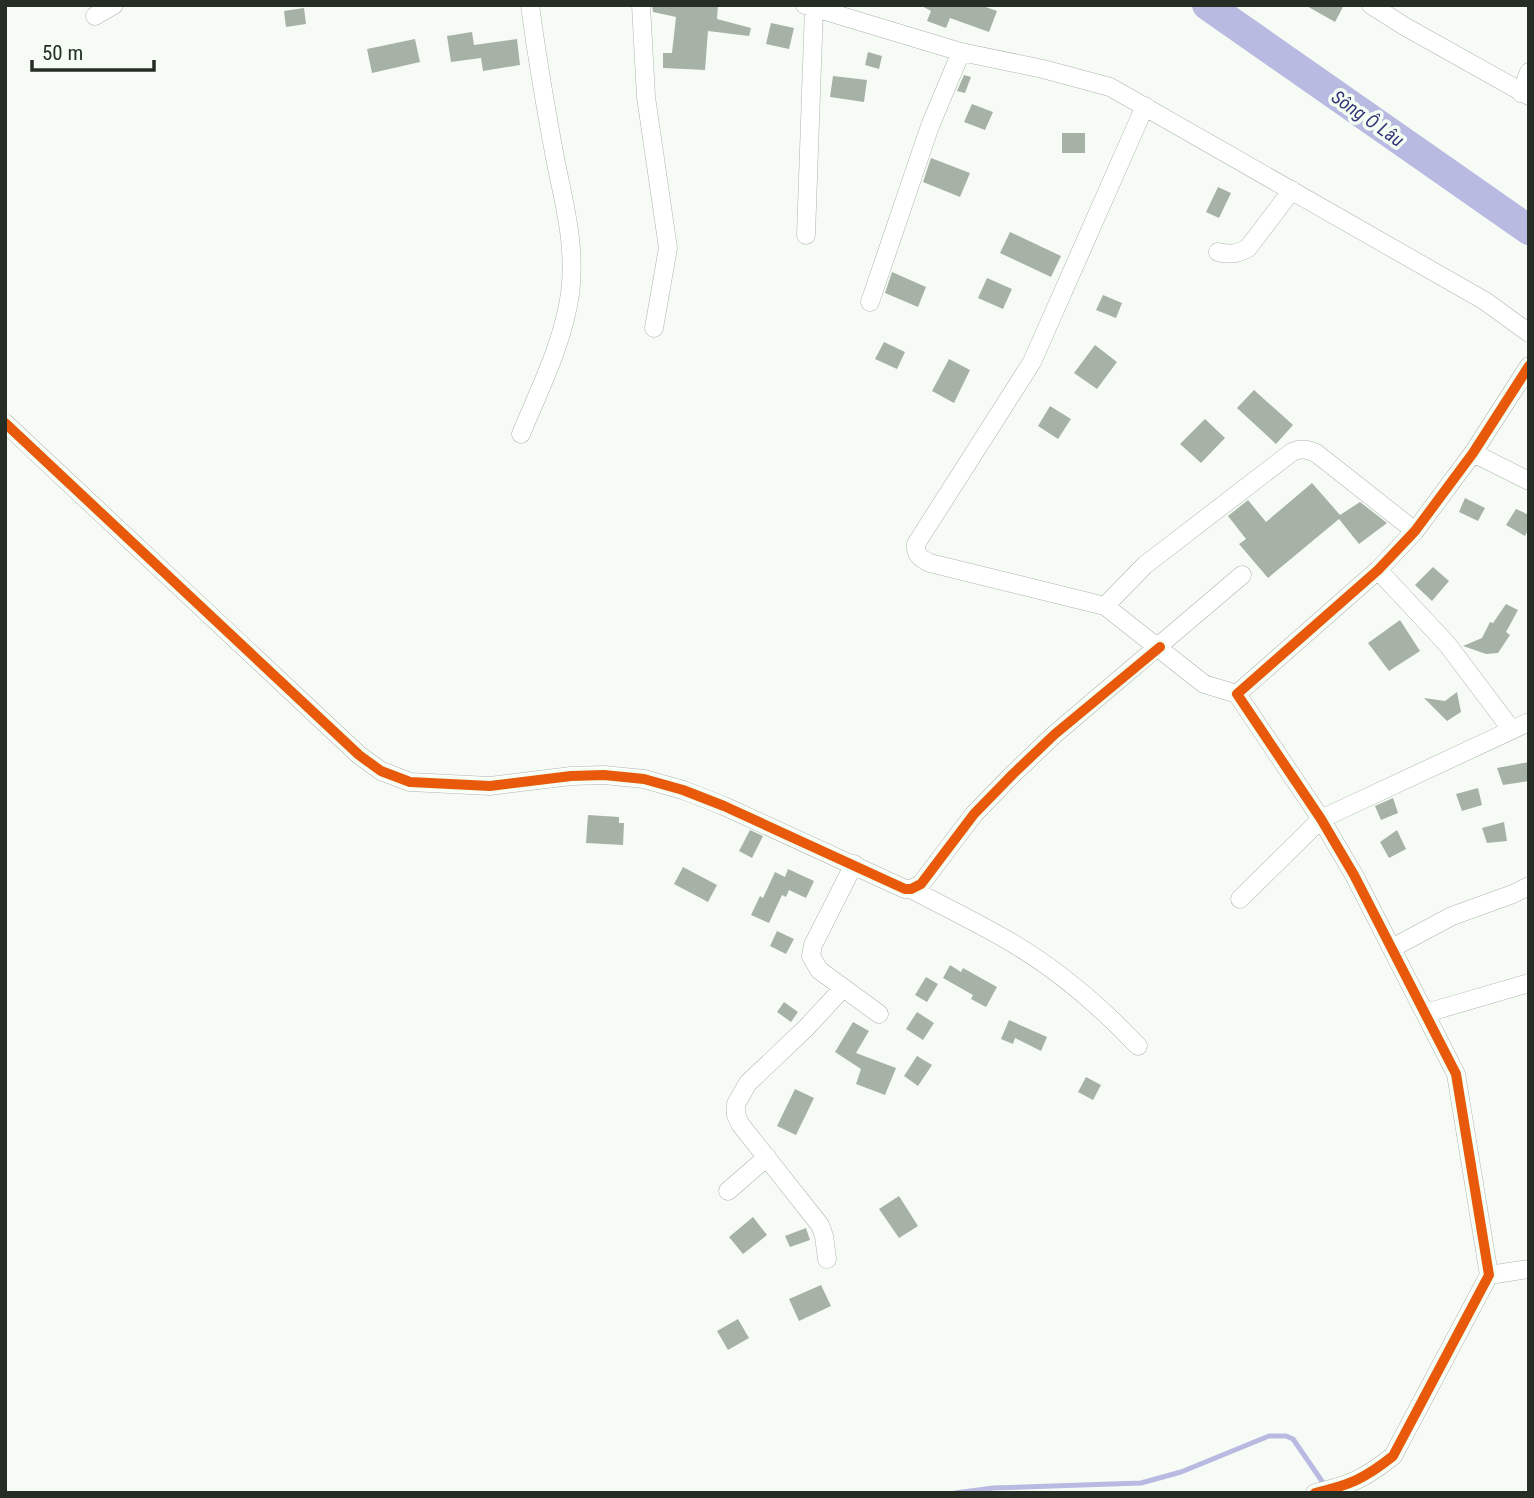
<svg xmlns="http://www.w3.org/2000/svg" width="1534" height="1498" viewBox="0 0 1534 1498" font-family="'Roboto Condensed',sans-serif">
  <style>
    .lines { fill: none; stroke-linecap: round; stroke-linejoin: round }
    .stream { stroke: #b9bae2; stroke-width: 5 }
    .river { stroke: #b9bae2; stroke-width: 30 }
    .building { fill: #a7b2a6 }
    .minor-casing { stroke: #aeb4ae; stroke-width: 19 }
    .minor { stroke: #fefffe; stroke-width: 18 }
    .cycleway-casing { stroke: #f3fff2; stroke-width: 15 }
    .cycleway { stroke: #e8590c; stroke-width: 10 }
    .labels { text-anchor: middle; stroke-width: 7; stroke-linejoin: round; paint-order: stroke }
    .water-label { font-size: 19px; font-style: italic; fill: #3b337a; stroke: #f3fff2 }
  </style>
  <rect width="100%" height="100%" fill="#f6fcf5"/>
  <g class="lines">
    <path class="stream" d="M955 1493 993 1488 1141 1483 1181 1472 1269 1436H1286L1293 1439 1326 1487"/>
    <path class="river" d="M1207 5 1529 230"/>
  </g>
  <path class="building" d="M652 5H718L717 19 751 28 749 36 708 31 705 70 663 68V53H672L676 17 653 12Z
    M920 5H980L997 11 989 32 950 18 946 28 927 21 931 11Z
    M1305 5H1344L1335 22Z
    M304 8 306 24 286 27 284 11Z
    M771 23 794 28 789 49 766 44Z
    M472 32 474 45 517 39 520 65 483 71 481 58 451 62 447 36Z
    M415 39 420 62 372 73 367 49Z
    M868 52 882 56 879 69 865 65Z
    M964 75 971 77 965 93 957 91Z
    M833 76 867 80 864 102 830 97Z
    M972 104 993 112 985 130 964 122Z
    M1062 133H1085V153H1062Z
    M931 158 970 173 960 197 923 182Z
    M1218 187 1231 193 1219 218 1206 212Z
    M1010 232 1061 256 1051 277 1000 253Z
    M892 272 926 287 918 307 885 293Z
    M987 278 1012 289 1003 309 978 298Z
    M1103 295 1122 303 1116 318 1096 310Z
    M884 342 905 352 897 369 875 359Z
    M1095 345 1117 362 1097 389 1074 373Z
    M949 359 970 370 954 403 932 391Z
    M1254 390 1293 425 1276 444 1237 408Z
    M1050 406 1071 419 1058 439 1038 426Z
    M1205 419 1225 438 1201 463 1180 444Z
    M1312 483 1340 515 1360 502 1387 523 1359 544 1339 519 1268 578 1239 544 1246 539 1228 516 1248 500 1266 522Z
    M1465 498 1485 508 1478 521 1459 512Z
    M1516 509 1529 515V528L1525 536 1506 525Z
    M1433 567 1449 581 1432 601 1415 585Z
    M1506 604 1518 610 1506 632 1510 635 1498 653 1486 654 1463 646 1482 638 1490 622 1493 623Z
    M1400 620 1420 651 1389 671 1368 643Z
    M1457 692 1461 712 1447 721 1424 698 1445 701Z
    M1529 762V781L1503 785 1497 768Z
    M1478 788 1482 805 1462 811 1456 794Z
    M1393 798 1398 813 1381 820 1375 806Z
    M588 815 619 817V823H624L623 845 586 843Z
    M1504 822 1507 841 1487 843 1482 828Z
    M750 830 763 836 752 858 739 851Z
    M1397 830 1406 849 1389 858 1380 842Z
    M683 867 717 885 708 902 674 884Z
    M788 869 814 881 806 898 789 890 786 897 782 895 769 923 751 915 760 896 763 898 775 872 785 877Z
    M777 931 794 939 786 954 770 946Z
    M950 965 961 972 963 968 997 987 986 1007 971 999 973 995 943 978Z
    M926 977 938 984 927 1002 915 995Z
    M784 1002 798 1012 791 1022 777 1012Z
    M917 1012 934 1023 923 1040 906 1029Z
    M1009 1020 1047 1037 1041 1051 1015 1038 1013 1044 1001 1039Z
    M853 1022 869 1031 856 1053 896 1068 885 1095 856 1084 861 1069 835 1052Z
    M917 1056 932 1065 918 1086 904 1076Z
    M1086 1077 1101 1085 1093 1100 1078 1092Z
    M795 1089 814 1098 796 1135 777 1126Z
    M899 1196 918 1226 899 1238 879 1209Z
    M753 1217 767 1235 743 1254 729 1237Z
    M806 1228 810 1240 790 1247 785 1236Z
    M821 1285 831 1306 799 1321 789 1299Z
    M738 1319 749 1338 728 1350 717 1331Z"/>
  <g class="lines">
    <defs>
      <path id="minor" d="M641 5 646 97 668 248 654 328
        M805 5 961 52 1043 69 1110 87 1485 301 1529 333
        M1371 5 1404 26 1529 96
        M95 16 114 5
        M1521 93 1529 72
        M1145 106 1032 362 916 544C915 555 921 559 930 563L1105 606 1204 684 1237 694
        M806 235 814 8
        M1218 252C1230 255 1237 254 1248 248L1292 190
        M870 302 930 126 961 52
        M5 423 359 755 381 771 410 782 490 786 571 776 604 775 644 779 683 790 724 806 905 889H911L921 884 974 814 1013 774 1055 734 1242 575
        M521 434C540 388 563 343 570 294 576 248 565 207 556 163 546 110 537 58 530 5
        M1473 453 1529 481
        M1378 570 1447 644 1511 729
        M1105 606 1145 565 1292 452C1301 448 1307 449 1316 453L1415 531
        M854 864 813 945 811 956 819 970 879 1014
        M911 889C943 906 976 922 1007 940 1056 968 1100 1006 1138 1046
        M1240 899 1321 819 1529 722
        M1392 948 1452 916 1513 894 1529 886
        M1426 1013 1529 983
        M728 1191 767 1157
        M827 1259 824 1236 820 1225 740 1124 736 1115V1104L748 1083 806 1028 843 988
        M1489 1275 1529 1269
        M1315 1493C1350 1485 1364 1479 1393 1456L1489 1275 1456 1074 1354 875 1321 819 1237 694 1378 570 1415 531 1473 453 1529 366"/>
    </defs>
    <use href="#minor" class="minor-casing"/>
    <use href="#minor" class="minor"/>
    <defs>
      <path id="cycleway" d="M5 423 359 755 381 771 410 782 490 786 571 776 604 775 644 779 683 790 724 806 905 889H911L921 884 974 814 1013 774 1055 734 1160 647
        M1315 1493C1350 1485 1364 1479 1393 1456L1489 1275 1456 1074 1354 875 1321 819 1237 694 1378 570 1415 531 1473 453 1529 366"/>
    </defs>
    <use href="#cycleway" class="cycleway-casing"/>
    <use href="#cycleway" class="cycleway"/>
  </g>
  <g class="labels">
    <g class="water-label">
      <text transform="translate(1368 118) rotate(35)" y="7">Sông Ô Lâu</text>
    </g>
  </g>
  <rect width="1534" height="1498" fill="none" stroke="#262d25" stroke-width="14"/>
  <path d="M32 60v10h122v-10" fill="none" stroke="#262d25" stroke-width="3.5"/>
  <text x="42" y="60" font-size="21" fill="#262d25" stroke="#f3fff2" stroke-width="5" paint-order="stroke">50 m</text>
</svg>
